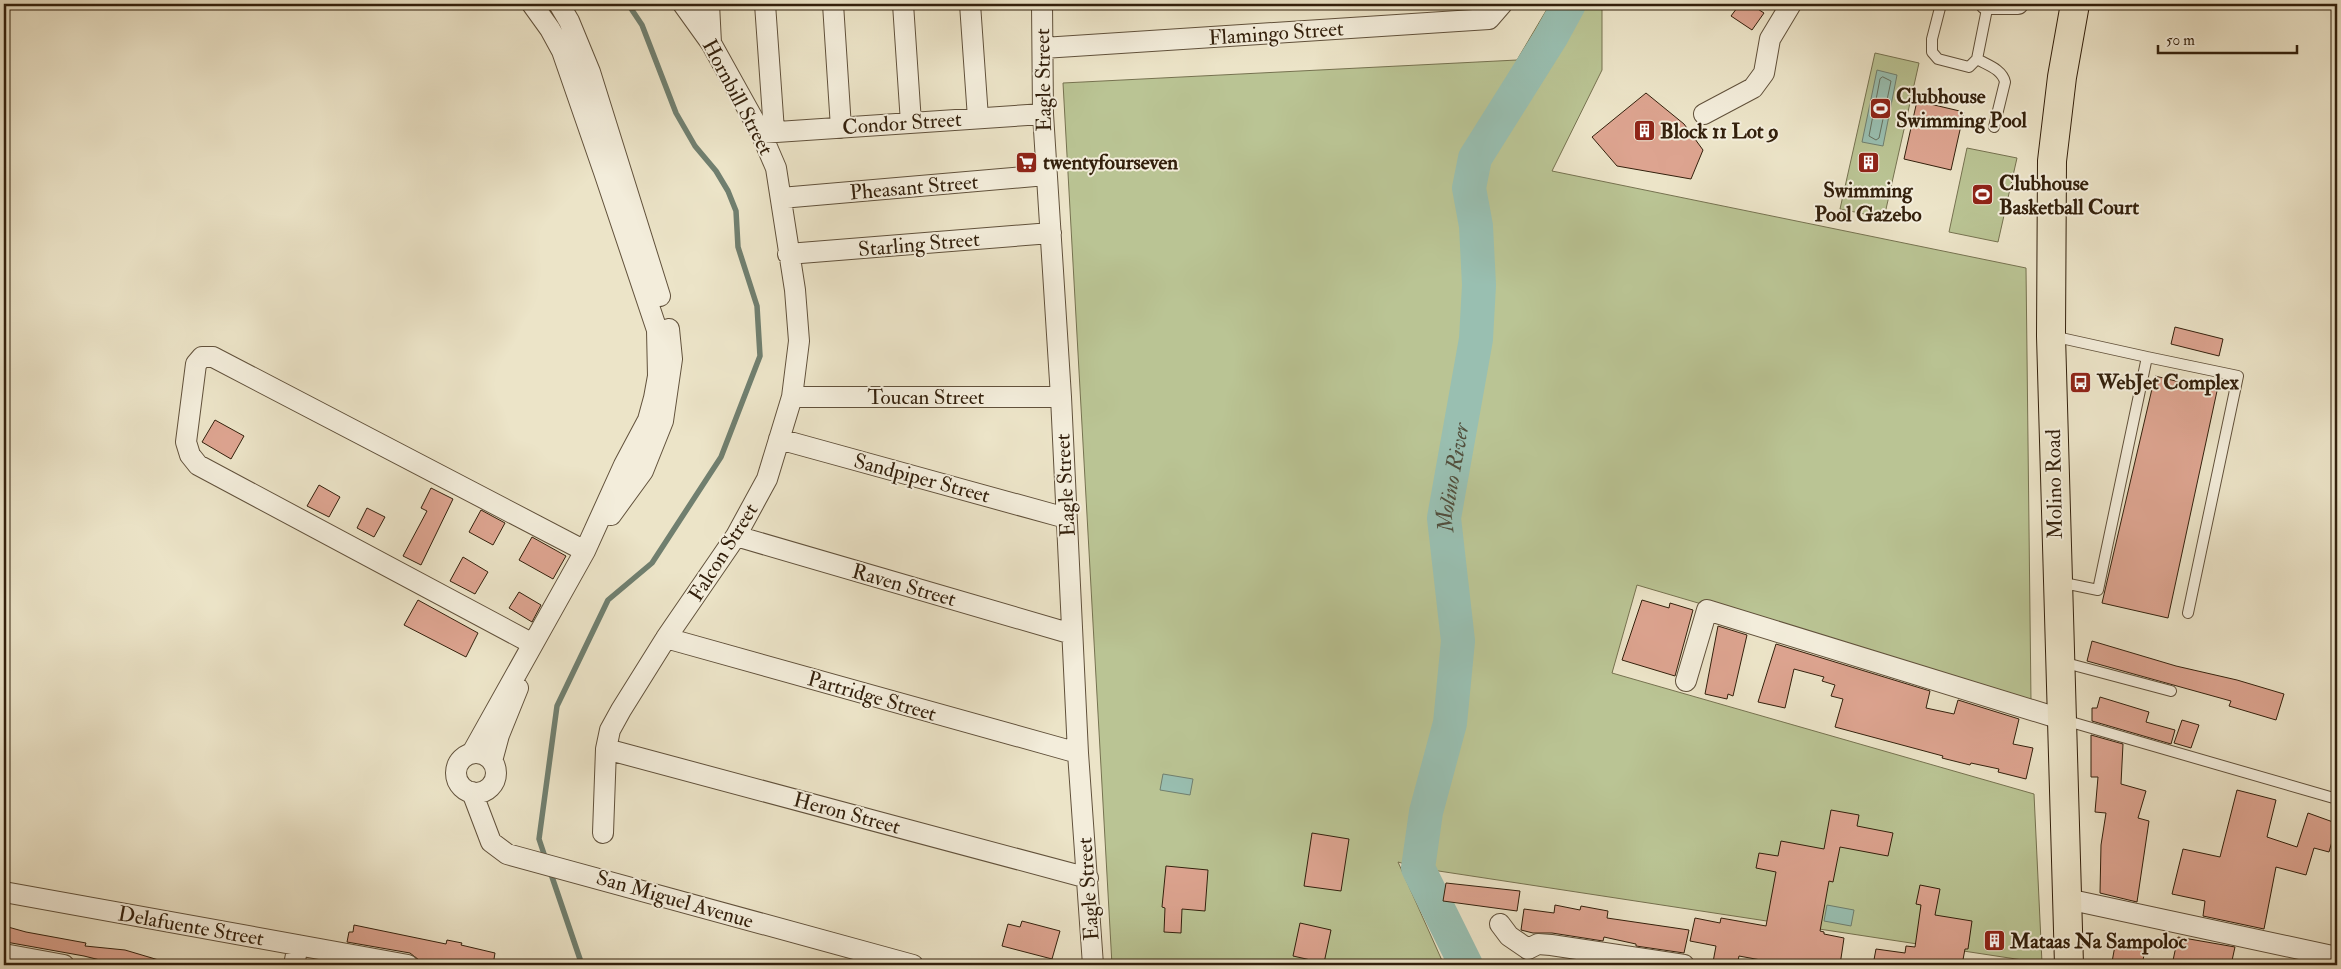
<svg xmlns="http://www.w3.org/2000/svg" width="2341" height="969" viewBox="0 0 2341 969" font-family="'IM FELL Double Pica',serif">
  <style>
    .green { fill: #bac494; stroke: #767250 }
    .water { fill: #99bfb1; stroke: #707f6f }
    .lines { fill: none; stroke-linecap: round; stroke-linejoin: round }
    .shore { stroke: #66705e; stroke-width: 1 }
    .stream { stroke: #707f6f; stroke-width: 5.5 }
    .river { stroke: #99bfb1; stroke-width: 34 }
    .building { fill: #dda490; stroke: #33200c }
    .lane-casing { stroke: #61513b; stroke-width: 12 }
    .street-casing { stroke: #61513b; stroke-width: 22 }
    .primary-casing { stroke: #33200c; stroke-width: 30 }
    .lane { stroke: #f3eddb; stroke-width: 10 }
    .street { stroke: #f3eddb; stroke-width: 20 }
    .primary { stroke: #ece4c8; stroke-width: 28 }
    .labels { text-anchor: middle; stroke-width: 4; stroke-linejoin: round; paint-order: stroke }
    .street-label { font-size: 21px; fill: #33200c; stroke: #f3eddb }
    .poi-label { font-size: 21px; font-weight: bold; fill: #33200c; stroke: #f3eddb; text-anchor: start }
    .water-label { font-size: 22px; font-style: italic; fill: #52503e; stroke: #f3eddb }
  </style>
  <rect width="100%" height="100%" fill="#ece4c8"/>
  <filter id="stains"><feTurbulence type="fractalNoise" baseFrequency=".004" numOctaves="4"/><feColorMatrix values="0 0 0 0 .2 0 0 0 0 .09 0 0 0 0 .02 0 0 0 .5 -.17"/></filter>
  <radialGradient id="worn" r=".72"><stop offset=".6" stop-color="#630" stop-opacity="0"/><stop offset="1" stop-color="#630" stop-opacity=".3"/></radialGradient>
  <path class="green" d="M1550 4H1602V70L1552 171 2026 268 2031 701 1637 585 1612 673 2034 794 2042 963 1419 868 1398 862 1444 965H1112L1063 83 1517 60Z
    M1875 53 1919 63 1884 218 1840 209Z
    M1967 148 2017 158 1998 242 1949 232Z"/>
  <path class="water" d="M1877 70 1897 75 1883 146 1862 142Z
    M1163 774 1193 779 1190 795 1160 790Z
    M1827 905 1854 910 1851 926 1824 921Z"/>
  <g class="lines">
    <path class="shore" d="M1883 77 1891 81 1879 138 1876 140 1869 136 1880 79Z"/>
    <path class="stream" d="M546 860 539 839 557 706 608 600 652 563 721 457 760 356 757 306 738 247 736 211 728 191 716 171 695 146 676 113 642 25 628 4
      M550 871 582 965"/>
    <path class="river" id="s1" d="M1466 965 1418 868 1426 812 1450 723 1458 641 1444 518 1476 339 1479 285 1476 226 1469 188 1475 158 1551 37 1569 4"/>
  </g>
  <path class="building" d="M1740 4H1750L1764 13 1752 30 1731 16Z
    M1646 93 1684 124 1703 150 1691 179 1617 166 1592 137Z
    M1917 101 1964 112 1951 170 1904 159Z
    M2175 327 2223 339 2219 356 2171 344Z
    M2155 376 2217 391 2168 618 2102 603Z
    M215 420 244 436 231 459 202 442Z
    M319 485 340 497 329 517 307 506Z
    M431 488 453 499 421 565 403 556 427 511 421 508Z
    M367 508 385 517 374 537 357 528Z
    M481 510 505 523 493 545 469 532Z
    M532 537 566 556 553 579 519 560Z
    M463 557 488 572 475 594 450 581Z
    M519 592 541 605 532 622 509 608Z
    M418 600 478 633 466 657 404 625Z
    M1642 600 1669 608 1670 603 1693 610 1675 676 1622 660Z
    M1718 626 1747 635 1733 696 1728 694 1727 699 1705 694Z
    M2092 641 2176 666 2237 680 2284 694 2276 720 2229 706 2231 701 2087 661Z
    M1776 644 1930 691 1926 708 1954 714 1958 700 2019 719 2013 744 2033 748 2026 779 1998 772 1999 769 1971 763 1970 765 1942 758 1943 756 1835 727 1843 699 1831 696 1835 685 1822 681 1824 677 1794 669 1785 708 1758 702Z
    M2100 697 2149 712 2146 722 2175 730 2171 744 2092 721V708H2097Z
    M2182 720 2199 725 2191 748 2174 743Z
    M2091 735 2123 744 2121 784 2146 791 2138 818 2149 821 2137 902 2100 893 2101 845 2106 813 2095 812 2098 777H2091Z
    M2237 790 2276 800 2267 837 2297 847 2308 813 2333 822 2332 830 2335 831 2329 852 2314 848 2306 875 2276 867 2264 929 2203 916 2205 901 2172 894 2183 849 2220 857Z
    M1831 810 1859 815 1857 826 1893 833 1888 856 1840 847 1833 882 1829 881 1820 931 1824 932V934L1844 938 1840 965H1788L1739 956 1737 965 1713 962 1716 946 1690 941 1695 918 1720 923 1721 918 1766 926 1776 872 1756 868 1759 853 1778 856 1781 841 1824 849Z
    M1312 833 1349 839 1341 891 1304 886Z
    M1166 866 1208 870 1205 911 1182 909 1181 933 1164 932 1165 908 1162 907Z
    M1446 883 1520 891 1517 911 1443 901Z
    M1920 885 1940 889 1935 915 1972 921 1968 949H1965L1962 965H1873L1876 949 1905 953 1906 946 1915 947 1921 905 1916 904Z
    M1555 905 1580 910 1581 906 1608 911 1607 918 1689 930 1684 953 1636 946V944L1604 937 1603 941 1552 933H1533L1521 930 1524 909 1554 913Z
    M1022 921 1060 931 1052 959 1002 946 1008 924 1020 927Z
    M1300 923 1331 930 1324 963 1293 956Z
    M354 925 446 944 447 940 462 943 461 945 495 953 493 965H445L419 960 410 953 347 942 349 932H353Z
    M8 927 26 932 86 943 85 946 125 950 162 961V965H120L84 956 6 942Z
    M2178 937 2235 947 2231 965H2172Z
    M2116 940 2146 945 2142 965 2112 962Z"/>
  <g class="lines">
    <defs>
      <path id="lane" d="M1941 4 1932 39V52L1938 59 1969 67 1977 59 1988 4
        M1977 59C1987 65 2002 69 2005 82L1994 127
        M2052 336 2147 357 2098 590 2059 582
        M2147 357 2238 376 2188 613
        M2062 662 2171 691
        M2064 720 2337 799"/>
      <path id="street" d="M559 4 569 21 590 72 660 296
        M709 4 711 43
        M765 4 774 131
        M833 4 841 128
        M903 4 911 123
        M970 4 978 118
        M1042 4 1043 114 1061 397 1078 753 1093 965
        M1986 4H2018
        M1043 48 1489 19 1502 4
        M1704 114 1753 88 1764 73 1770 39 1791 4
        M761 133 1043 114
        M781 198 1046 175
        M788 254 1051 233
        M792 397H1061
        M779 439 1066 518
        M611 515 643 471 663 421 672 359 669 329
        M736 536 1072 634
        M666 638 1078 753
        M533 644 198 465 190 455 186 442 196 364 202 357H213L585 551
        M1686 681 1707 610 2061 719
        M606 749 1088 878
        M472 753 585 551 624 465 648 420 654 398 658 376 657 330 604 172 562 51 550 29 532 4
        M456 773a20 20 0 1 1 40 0a20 20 0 1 1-40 0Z
        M492 761 499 735 518 688
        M472 792 491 842 507 854 913 965
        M603 833 606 749 610 730 621 710 666 638 736 536 767 479 792 397 799 341 795 290 776 168 761 133 711 43 683 4
        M4 892 408 965
        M2067 899 2337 957
        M1500 924 1509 936 1528 949
        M1528 949 1538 944 1551 945 1684 965
        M4 954 64 965
        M294 965 298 945"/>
      <path id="primary" d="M2069 965 2051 336 2052 161 2062 77 2075 4"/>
    </defs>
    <use href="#lane" class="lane-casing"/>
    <use href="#street" class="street-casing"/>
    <use href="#primary" class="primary-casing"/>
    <use href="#lane" class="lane"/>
    <use href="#street" class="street"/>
    <use href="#primary" class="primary"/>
  </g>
  <defs>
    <symbol id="stadium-square" viewBox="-11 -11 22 22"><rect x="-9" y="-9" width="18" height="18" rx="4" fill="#8f2418" stroke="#f3eddb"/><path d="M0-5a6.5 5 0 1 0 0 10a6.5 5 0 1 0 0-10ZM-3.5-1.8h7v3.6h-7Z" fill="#fff"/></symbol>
    <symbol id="building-square" viewBox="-11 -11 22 22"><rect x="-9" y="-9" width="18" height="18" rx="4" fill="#8f2418" stroke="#f3eddb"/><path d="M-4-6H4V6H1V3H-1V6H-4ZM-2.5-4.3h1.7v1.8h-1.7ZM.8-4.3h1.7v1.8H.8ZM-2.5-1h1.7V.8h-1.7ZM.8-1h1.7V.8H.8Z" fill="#fff"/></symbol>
    <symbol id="supermarket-square" viewBox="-11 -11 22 22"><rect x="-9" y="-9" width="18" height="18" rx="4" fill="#8f2418" stroke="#f3eddb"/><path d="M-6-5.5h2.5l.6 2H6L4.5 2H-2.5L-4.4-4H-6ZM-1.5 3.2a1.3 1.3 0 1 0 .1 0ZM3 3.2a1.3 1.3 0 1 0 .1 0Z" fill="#fff"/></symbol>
    <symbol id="bus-square" viewBox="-11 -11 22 22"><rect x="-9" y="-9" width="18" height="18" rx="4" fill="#8f2418" stroke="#f3eddb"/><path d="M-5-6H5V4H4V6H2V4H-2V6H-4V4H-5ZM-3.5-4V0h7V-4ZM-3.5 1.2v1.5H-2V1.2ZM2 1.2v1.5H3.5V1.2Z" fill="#fff"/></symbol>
  </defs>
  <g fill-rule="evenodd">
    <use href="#stadium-square" x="1868" y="96" width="25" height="25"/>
    <use href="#building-square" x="1632" y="118" width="25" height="25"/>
    <use href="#supermarket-square" x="1014" y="150" width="25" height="25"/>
    <use href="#building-square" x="1856" y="150" width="25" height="25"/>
    <use href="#stadium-square" x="1970" y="182" width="25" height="25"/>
    <use href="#bus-square" x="2068" y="370" width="25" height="25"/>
    <use href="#building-square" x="1982" y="928" width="25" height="25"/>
  </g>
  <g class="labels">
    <g class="street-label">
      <text transform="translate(1276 33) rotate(-4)" y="7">Flamingo Street</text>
      <text transform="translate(1043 80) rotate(-91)" y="7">Eagle Street</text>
      <text transform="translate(738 97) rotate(62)" y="7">Hornbill Street</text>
      <text transform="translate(902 123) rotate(-4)" y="7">Condor Street</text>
      <text transform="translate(914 187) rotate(-5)" y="7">Pheasant Street</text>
      <text transform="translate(919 244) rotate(-5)" y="7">Starling Street</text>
      <text x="926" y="404">Toucan Street</text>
      <text transform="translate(922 478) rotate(15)" y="7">Sandpiper Street</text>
      <text transform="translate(2054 484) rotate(-91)" y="7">Molino Road</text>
      <text transform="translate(1065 485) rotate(-93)" y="7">Eagle Street</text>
      <text transform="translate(723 552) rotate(-58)" y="7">Falcon Street</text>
      <text transform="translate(904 585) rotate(16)" y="7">Raven Street</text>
      <text transform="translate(872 696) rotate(16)" y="7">Partridge Street</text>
      <text transform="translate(847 813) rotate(15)" y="7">Heron Street</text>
      <text transform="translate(1088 889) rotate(-94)" y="7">Eagle Street</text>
      <text transform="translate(675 899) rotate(16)" y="7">San Miguel Avenue</text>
      <text transform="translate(191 926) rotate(10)" y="7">Delafuente Street</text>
    </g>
    <g class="poi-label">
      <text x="1896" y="103">Clubhouse<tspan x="1896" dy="24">Swimming Pool</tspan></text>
      <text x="1660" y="138">Block 11 Lot 9</text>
      <text x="1043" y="169">twentyfourseven</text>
      <text x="1999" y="190">Clubhouse<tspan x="1999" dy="24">Basketball Court</tspan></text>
      <text x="1868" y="197" text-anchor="middle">Swimming<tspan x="1868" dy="24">Pool Gazebo</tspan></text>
      <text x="2097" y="389">WebJet Complex</text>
      <text x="2010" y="948">Mataas Na Sampoloc</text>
    </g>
    <g class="water-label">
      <text dy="8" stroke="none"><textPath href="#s1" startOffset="504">Molino River</textPath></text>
    </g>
  </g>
  <rect width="2341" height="969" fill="none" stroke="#ece4c8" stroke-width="20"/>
  <rect x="5" y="5" width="2331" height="959" fill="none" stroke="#33200c" stroke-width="2.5"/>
  <rect x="10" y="10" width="2321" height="949" fill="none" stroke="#33200c"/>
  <path d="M2158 45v8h139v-8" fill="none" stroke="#33200c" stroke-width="2.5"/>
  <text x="2166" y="45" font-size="15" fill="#33200c" stroke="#f3eddb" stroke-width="4" paint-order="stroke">50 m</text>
  <rect width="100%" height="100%" filter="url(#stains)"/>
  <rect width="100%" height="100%" fill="url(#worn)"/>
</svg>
